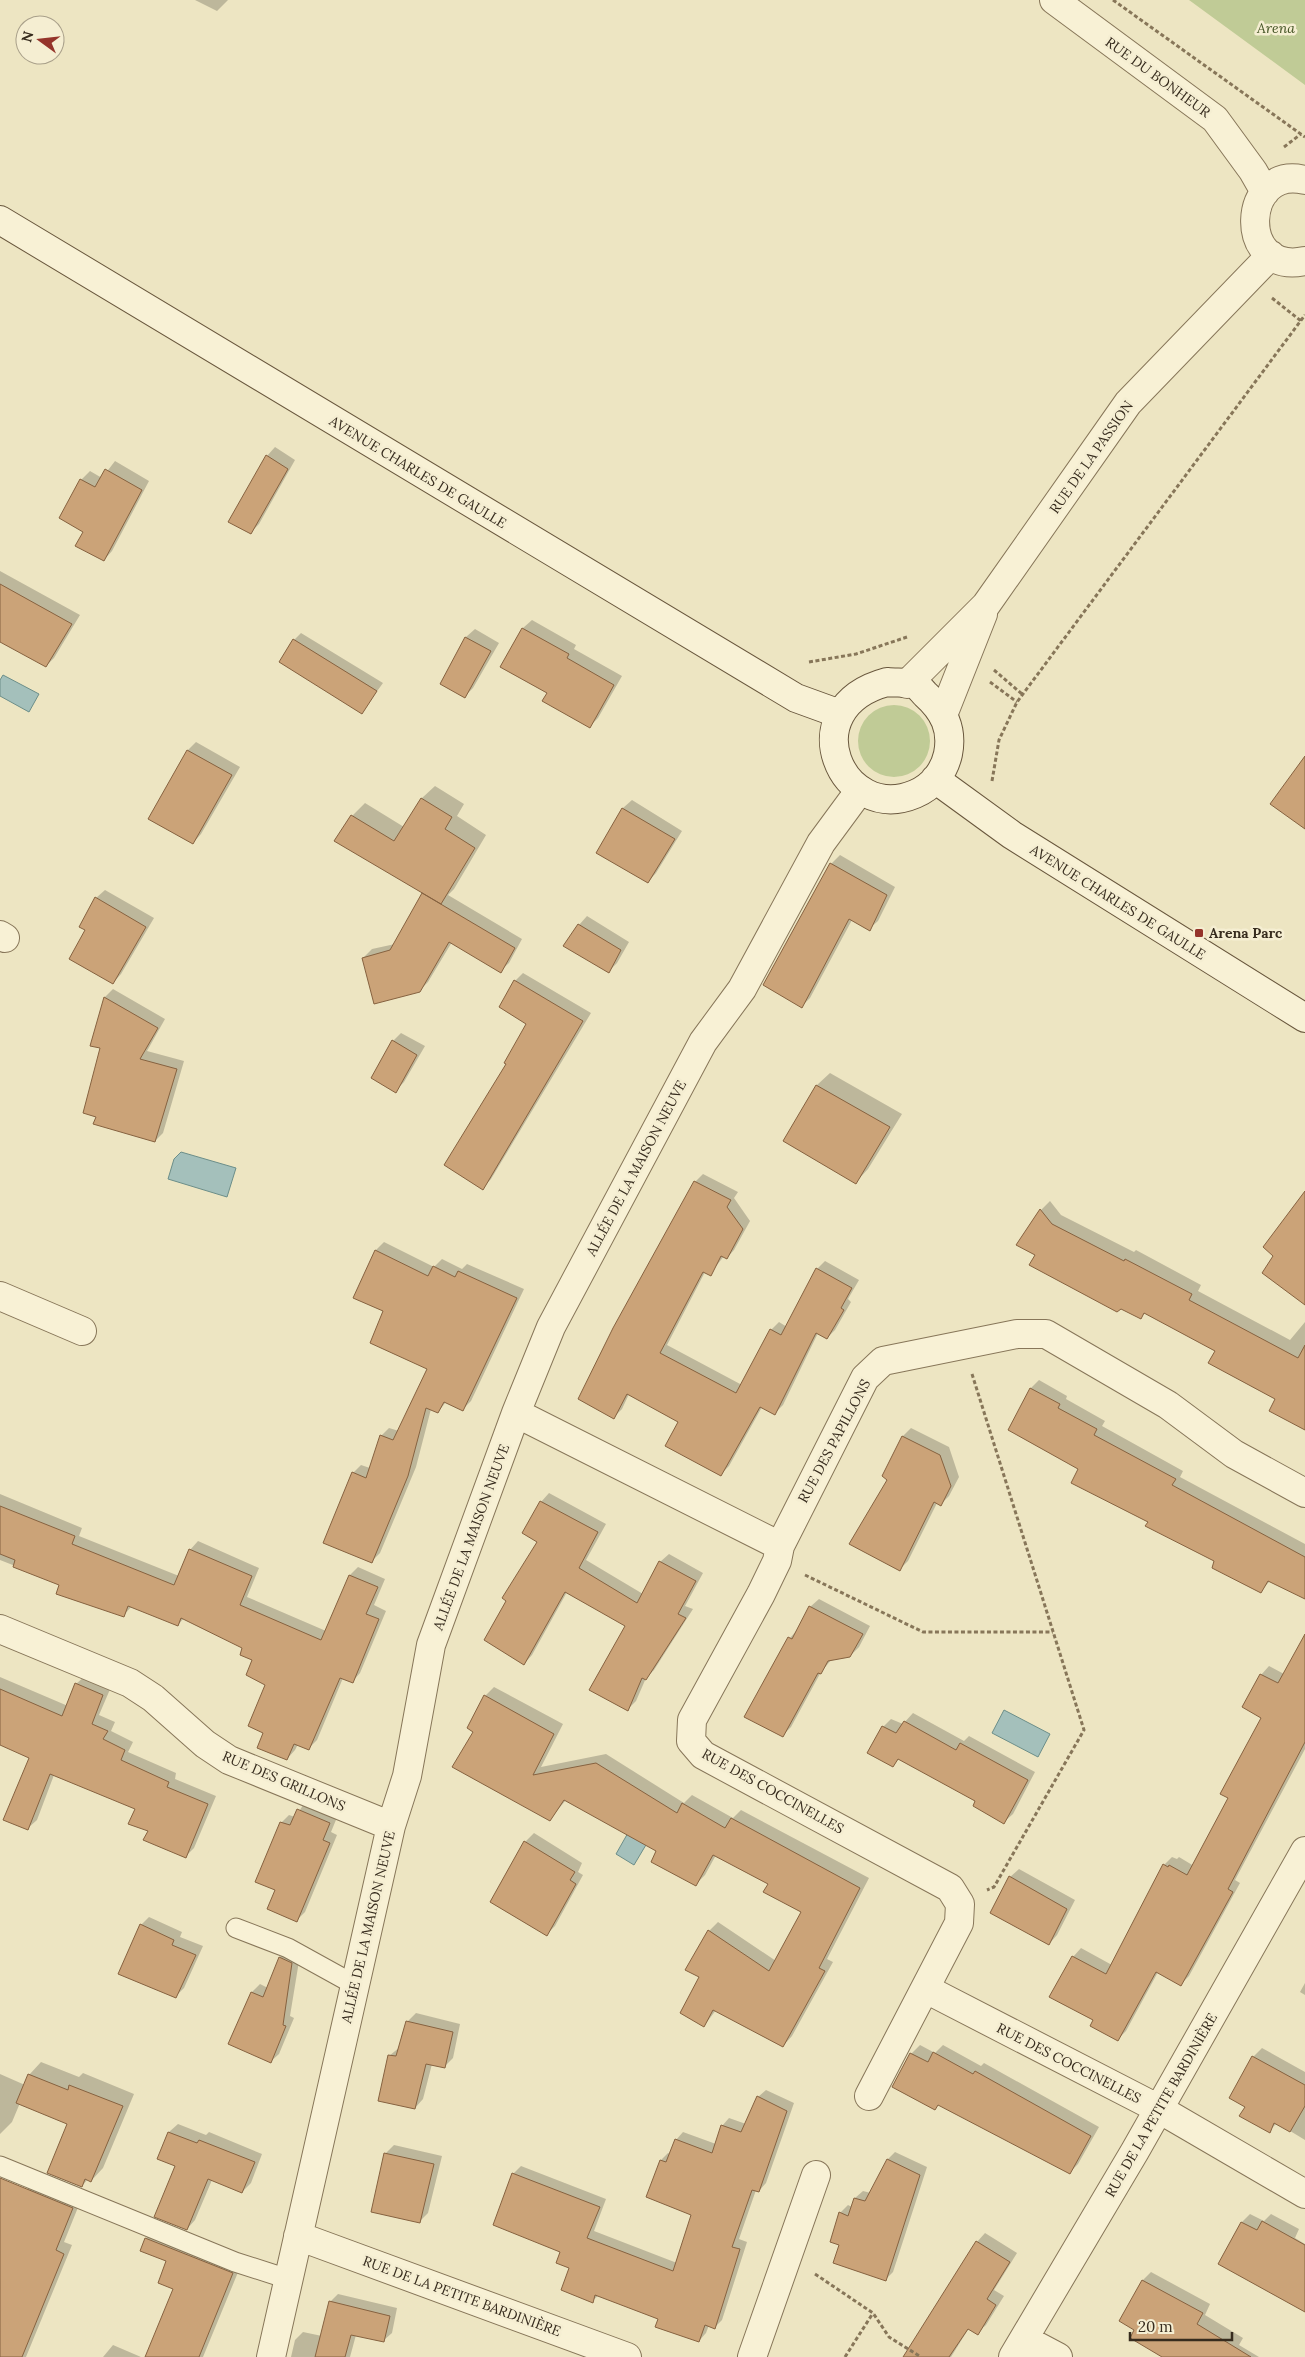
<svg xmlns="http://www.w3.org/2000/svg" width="1305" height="2357" viewBox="0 0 1305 2357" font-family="Lora,serif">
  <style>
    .green { fill: #c0cb96 }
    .water { fill: #a4c0bb; stroke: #6c8e89 }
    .shadow { fill: #0003 }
    .building { fill: #cba378; stroke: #866240 }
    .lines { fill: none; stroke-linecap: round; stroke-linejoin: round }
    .service-casing { stroke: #877659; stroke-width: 21 }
    .minor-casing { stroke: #877659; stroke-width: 30 }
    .secondary-casing { stroke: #69573d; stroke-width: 30 }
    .path { stroke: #877659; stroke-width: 3; stroke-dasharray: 4 2.5; stroke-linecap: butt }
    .service { stroke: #f8f1d5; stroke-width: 19 }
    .minor { stroke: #f8f1d5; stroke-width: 28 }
    .secondary { stroke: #f8f1d5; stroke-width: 28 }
    .poi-dot { fill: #95342a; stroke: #f5eed2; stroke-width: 2 }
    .labels { text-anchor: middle; stroke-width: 5; stroke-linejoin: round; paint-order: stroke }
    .park-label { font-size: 14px; font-style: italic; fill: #435324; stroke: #f5eed2 }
    .street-label { font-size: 14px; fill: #372c1e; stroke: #f5eed2 }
    .poi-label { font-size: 14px; font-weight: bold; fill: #372c1e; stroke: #f5eed2; text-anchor: start }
  </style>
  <rect width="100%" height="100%" fill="#ede5c2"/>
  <path class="green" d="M1189 0H1305V85Z
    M858 741a36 36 0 1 1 72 0a36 36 0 1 1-72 0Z"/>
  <path class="water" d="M3 675 39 694 29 712 0 696V680Z
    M181 1152 236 1168 227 1197 168 1179 174 1159Z
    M1004 1710 1050 1734 1038 1757 992 1733Z
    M637 1817 656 1828 634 1865 616 1854Z"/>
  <path class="shadow" d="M195 0H228L217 11Z
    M275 447 295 460 259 524 251 532 267 456Z
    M115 461 149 481 112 551 104 560 85 531 61 517 81 480 90 471 102 478Z
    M0 571 80 615 54 658 46 666 0 641Z
    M532 620 576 645 574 649 622 676 598 718 589 727 548 693 501 666 523 628Z
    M475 629 499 643 473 688 464 697 441 683 466 637Z
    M301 633 383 683 362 712 294 640Z
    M196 742 240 767 201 834 193 843 188 750Z
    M435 786 464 804 457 816 486 835 454 889 448 895 522 939 509 963 500 971 452 942 428 982 419 991 363 958 372 949 395 944 424 892 352 816 365 803 404 827 422 798Z
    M632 800 682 831 656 873 648 882 597 852 623 808Z
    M840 855 895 887 878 921 869 929 852 920 810 998 802 1006 831 864Z
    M105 890 154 918 121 974 113 983 96 898Z
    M587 916 629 942 617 963 608 972 579 925Z
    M523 973 591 1013 491 1179 483 1188 507 1063 528 1023 515 981Z
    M113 989 165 1019 147 1051 184 1061 163 1133 155 1141 97 1116 102 1047 92 1045 105 997Z
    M401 1033 425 1046 404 1082 395 1091 393 1041Z
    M830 1073 902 1114 868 1169 856 1182 784 1141 817 1085Z
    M703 1174 738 1192 734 1198 750 1221 734 1250 727 1258 724 1256 710 1274 705 1272 667 1345 742 1385 771 1330 779 1322 787 1327 817 1269 825 1261 859 1280 848 1299 851 1302 835 1330 827 1338 818 1333 783 1405 775 1413 762 1407 729 1466 721 1474 680 1421 629 1394 622 1409 614 1417 695 1182Z
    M1050 1201 1061 1215 1134 1252 1136 1250 1201 1285 1198 1291 1290 1340 1305 1322V1429L1277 1399 1217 1350 1145 1313 1141 1317 1037 1254 1041 1210Z
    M384 1242 434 1267 442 1259 462 1269 467 1264 524 1289 471 1401 463 1409 446 1402 438 1412 431 1409 416 1467 380 1553 372 1561 353 1473 361 1465 370 1468 381 1436 389 1428 399 1431 428 1368 384 1311 354 1298 376 1250Z
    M1039 1380 1067 1396 1066 1399 1105 1421 1102 1426 1183 1471 1180 1477 1305 1544V1598L1270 1581 1260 1592 1216 1561 1150 1521 1080 1468 1009 1429 1031 1388Z
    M911 1428 949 1447 959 1477 949 1496 941 1504 937 1503 908 1561 900 1569 889 1479 884 1476 903 1436Z
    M549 1493 606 1524 586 1560 643 1594 660 1562 669 1554 703 1573 685 1606 693 1609 654 1670 646 1678 636 1701 627 1710V1625L567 1592 532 1655 524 1664 539 1542 541 1502Z
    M0 1494 82 1528 79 1536 179 1576 190 1550 198 1541 259 1568 247 1597 326 1631 350 1575 358 1567 385 1579 374 1605 386 1611 360 1673 352 1682 343 1678 317 1740 308 1749 298 1744 295 1750 287 1759 265 1733 266 1685 254 1659 244 1647 184 1618 178 1625 132 1606 123 1616 61 1584 0 1560Z
    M819 1599 870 1626 859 1647 850 1656 832 1659 821 1672 791 1727 783 1735 790 1638 798 1629 810 1607Z
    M1305 1637V1749L1235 1880 1240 1883 1189 1976 1181 1984 1158 1972 1126 2031 1118 2039 1094 2020 1051 1997 1073 1957 1081 1948 1112 1965 1164 1865 1172 1857 1177 1859 1179 1857 1194 1866 1230 1798 1263 1718 1261 1675 1269 1666 1284 1674Z
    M85 1676 111 1687 99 1715 115 1722 111 1731 133 1742 128 1752 176 1773 175 1779 216 1796 194 1848 186 1856 149 1830 136 1808 54 1775 37 1820 28 1828 30 1757 0 1743V1677L68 1706 76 1684Z
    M494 1687 563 1724 541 1767 606 1754 684 1803 692 1795 733 1818 741 1810 869 1878 827 1959 833 1962 792 2036 783 2046 716 2010 704 2026 701 1977 709 1931 718 1922 776 1961 803 1911 770 1883 716 1855 705 1875 696 1884 658 1851 566 1800 550 1819 474 1731 485 1696Z
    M913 1713 964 1741 969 1736 1035 1772 1013 1814 1004 1822 977 1801 899 1759 892 1766 883 1727 891 1719 903 1724Z
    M306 1801 338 1815 331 1832 337 1835 305 1912 297 1920 281 1823 289 1815 295 1817Z
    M534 1833 582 1863 578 1872 583 1875 555 1926 547 1934 492 1901 525 1842Z
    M1019 1869 1075 1900 1057 1935 1049 1944 1010 1877Z
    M149 1917 182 1932 180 1937 203 1946 184 1988 176 1996 141 1925Z
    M288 1949 300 1955 290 2016 294 2018 279 2054 270 2062 252 1992 260 1984 268 1988 280 1957Z
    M1305 1983V1995L1300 1992Z
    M416 2013 460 2024 453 2058 444 2067 432 2064 423 2099 415 2108 389 2056 400 2047 407 2022Z
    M920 2045 935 2053 943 2045 981 2066 984 2063 1099 2127 1078 2164 1069 2173 939 2104 935 2109 911 2054Z
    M1262 2048 1305 2072V2140L1277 2123 1269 2131 1246 2106 1253 2057Z
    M41 2062 79 2077 83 2073 134 2094 103 2168 91 2181 88 2179 82 2186 68 2123 20 2103 12 2122 0 2134V2074L25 2085 29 2075Z
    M766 2090 794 2103 766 2183 759 2191 756 2190 739 2239 747 2242 722 2320 715 2327 709 2325 706 2333 699 2341 659 2318 599 2295 592 2301 513 2174 521 2166 606 2199 594 2231 677 2263 693 2214 661 2160 668 2153 671 2154 676 2140 683 2132 716 2144 722 2126 729 2118 746 2124 758 2097Z
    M178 2124 206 2135 209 2132 262 2154 251 2183 242 2192 212 2180 195 2220 187 2229 176 2165 159 2158 169 2132Z
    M394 2145 442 2156 428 2213 419 2222 372 2212 386 2153Z
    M895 2152 927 2167 893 2272 886 2279 840 2244V2213L848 2205 852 2207 855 2198 863 2191 871 2193 888 2159Z
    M35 2181 81 2200 64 2242 72 2245 26 2357H0V2280L27 2189Z
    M1250 2214 1264 2221 1271 2214 1299 2229 1295 2238 1305 2244V2311L1220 2263 1242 2222Z
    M155 2230 241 2265 203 2357H154L175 2288 168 2260 142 2250 146 2238Z
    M985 2233 1017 2253 994 2290 1004 2296 986 2325 977 2333 969 2328 951 2357H904L977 2242Z
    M1151 2272 1210 2304 1205 2315 1243 2338 1239 2345 1259 2357H1185L1121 2320 1143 2280Z
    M338 2294 397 2308 392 2333 384 2340 356 2335 350 2357H291L295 2340 303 2332 322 2336 330 2302Z
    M113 2345 141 2357H103Z"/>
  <path class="building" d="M266 455 288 469 251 534 228 522Z
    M105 469 142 490 104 561 75 546 83 532 59 518 80 479 95 487Z
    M0 584 72 624 46 667 0 642Z
    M522 628 569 654 567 658 614 685 590 728 542 701 547 693 500 667Z
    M465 637 491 651 465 698 440 684Z
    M293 639 377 691 362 714 279 662Z
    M187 750 232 775 193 844 148 819Z
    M1305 756V829L1270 804Z
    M421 798 452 817 445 829 475 848 441 904 334 841 351 815 394 841Z
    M622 808 675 839 648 883 596 853Z
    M830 863 887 895 870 931 849 919 802 1008 763 985Z
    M422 893 515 948 501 973 449 942 420 992 374 1004 362 958 390 950Z
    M95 897 146 927 113 984 69 959 85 930 79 927Z
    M578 924 621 950 609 973 563 946Z
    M514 980 583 1021 483 1190 444 1165 506 1064 504 1063 526 1024 499 1007Z
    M104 997 158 1028 140 1059 177 1069 155 1142 93 1124 96 1117 83 1113 100 1048 90 1046Z
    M392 1040 417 1055 396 1093 371 1078Z
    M816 1085 890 1127 856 1184 783 1141Z
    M694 1181 731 1200 727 1207 743 1229 727 1259 721 1256 711 1276 703 1272 660 1353 736 1393 770 1329 781 1335 816 1268 852 1288 841 1308 844 1310 827 1339 816 1333 775 1415 760 1407 721 1476 665 1446 678 1422 627 1394 614 1419 578 1399 613 1328Z
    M1305 1191V1305L1262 1273 1273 1256 1263 1247Z
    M1040 1209 1052 1224 1124 1261 1125 1259 1192 1294 1189 1300 1298 1358 1305 1345V1430L1269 1411 1275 1399 1208 1363 1215 1351 1144 1313 1141 1319 1121 1309 1117 1312 1029 1265 1035 1255 1016 1245Z
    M375 1250 428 1276 433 1266 455 1277 458 1271 517 1298 463 1411 444 1402 438 1413 426 1408 408 1476 372 1563 323 1543 352 1472 366 1478 380 1435 393 1440 427 1369 370 1343 383 1311 353 1298Z
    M1030 1388 1060 1404 1058 1408 1097 1429 1094 1435 1176 1479 1172 1485 1305 1557V1599L1268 1581 1261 1593 1212 1568 1214 1561 1145 1526 1148 1522 1071 1483 1078 1469 1008 1430Z
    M902 1436 940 1455 951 1486 941 1506 934 1502 900 1571 849 1544 887 1480 882 1476Z
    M540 1501 598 1532 579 1568 637 1603 659 1561 696 1581 678 1614 686 1618 646 1680 642 1678 628 1711 589 1690 625 1626 565 1592 524 1665 484 1640 506 1601 502 1598 537 1542 522 1533Z
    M0 1506 75 1536 72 1544 174 1585 189 1549 252 1576 240 1605 321 1640 349 1575 378 1587 366 1614 379 1619 353 1683 340 1678 309 1750 294 1744 287 1760 257 1748 263 1733 248 1726 265 1685 246 1675 252 1660 240 1655 242 1648 181 1618 178 1626 128 1606 124 1617 56 1594 59 1585 13 1567 15 1560 0 1554Z
    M809 1606 863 1634 850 1657 828 1661 821 1674 818 1673 783 1737 744 1717 788 1637 792 1639Z
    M1305 1634V1742L1228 1889 1233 1892 1181 1986 1156 1972 1118 2041 1090 2026 1093 2020 1049 1997 1072 1956 1106 1974 1163 1864 1168 1867 1169 1865 1187 1875 1228 1798 1220 1794 1261 1718 1242 1707 1260 1674 1278 1683Z
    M75 1683 103 1695 92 1724 108 1731 103 1739 125 1750 121 1760 169 1782 167 1787 208 1804 186 1858 143 1840 148 1831 128 1824 135 1809 50 1774 28 1830 3 1820 29 1758 0 1745V1689L62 1716Z
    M484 1695 554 1734 533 1775 596 1763 677 1813 682 1803 725 1828 731 1818 860 1888 819 1968 825 1971 783 2047 713 2010 704 2027 680 2013 699 1977 685 1970 708 1930 769 1971 801 1912 763 1892 768 1884 713 1855 696 1886 651 1862 656 1851 564 1800 550 1821 452 1767 473 1732 467 1728Z
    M904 1721 956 1750 960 1743 1028 1780 1004 1824 973 1806 975 1801 898 1759 893 1767 867 1753 882 1726 896 1733Z
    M297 1809 330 1823 323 1840 330 1843 297 1922 267 1909 275 1890 255 1882 280 1822 290 1825Z
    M524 1841 575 1872 570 1880 576 1884 547 1936 490 1902Z
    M1009 1876 1067 1909 1049 1945 990 1913Z
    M140 1924 174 1940 172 1945 196 1955 176 1998 118 1974Z
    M279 1957 292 1963 283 2025 286 2026 271 2063 228 2044 251 1992 263 1997Z
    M406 2021 453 2032 445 2068 426 2064 415 2109 378 2101 388 2055 396 2056Z
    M933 2052 973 2074 975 2071 1091 2136 1070 2174 938 2105 935 2110 892 2087 910 2053 928 2062Z
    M1252 2056 1305 2085V2106L1290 2132 1274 2123 1270 2133 1239 2116 1245 2107 1229 2098Z
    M28 2074 68 2090 69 2085 123 2106 91 2182 85 2179 82 2187 47 2173 67 2124 16 2103Z
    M757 2096 787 2111 759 2192 752 2190 732 2247 740 2249 715 2329 705 2325 699 2342 655 2327 658 2319 595 2295 593 2303 561 2290 569 2268 556 2263 560 2252 493 2225 512 2173 600 2207 587 2238 673 2271 691 2215 646 2197 660 2160 666 2162 675 2139 712 2153 721 2125 741 2132Z
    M168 2132 197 2143 199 2140 255 2162 242 2193 208 2179 187 2230 154 2217 175 2166 157 2159Z
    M384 2153 434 2164 420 2223 371 2212Z
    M887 2159 920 2175 886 2281 833 2263 839 2245 830 2242 839 2212 848 2216 854 2198 865 2201Z
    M0 2178 73 2208 56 2250 64 2254 22 2357H0Z
    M1262 2221 1305 2245V2312L1218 2264 1241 2222 1257 2230Z
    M145 2238 233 2273 199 2357H145L173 2289 158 2283 166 2261 140 2251Z
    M976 2241 1010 2262 987 2299 996 2305 978 2335 968 2329 949 2357H903Z
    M1142 2280 1203 2313 1197 2324 1251 2357H1162L1130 2338 1134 2330 1119 2321Z
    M329 2301 390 2316 384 2342 351 2335 345 2357H315Z"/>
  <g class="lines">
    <defs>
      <path id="service" d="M236 1928 288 1948 355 1985
        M0 2166 235 2262 288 2279"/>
      <path id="minor" d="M1054 0 1215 119 1253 171 1265 192
        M1305 180C1241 164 1236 276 1305 261
        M907 684 986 605 1128 403 1271 255
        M943 715 983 614
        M0 935 5 938
        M0 1296 82 1331
        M516 1413 780 1546 865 1378 883 1361 1017 1334H1046L1168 1405 1234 1454 1305 1493
        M780 1546 777 1561 761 1594 692 1720 691 1741 703 1755 950 1888 960 1904 959 1923 869 2096
        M0 1629 130 1683 153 1698 205 1744 229 1760 391 1826
        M926 1989 1159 2109 1305 2194
        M298 2236 627 2357
        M1024 2339 1058 2357
        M271 2357 391 1826 407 1776 431 1645 516 1413 551 1327 703 1042 742 989 821 843 860 790
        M752 2357 816 2175
        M1013 2357 1135 2151 1305 1851"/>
      <path id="secondary" d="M0 220 796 698 840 714
        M887 682C896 683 906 682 914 684 918 685 922 691 925 694 944 711 953 729 948 754 944 772 932 787 915 794 842 825 790 708 887 682Z
        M935 779 1012 835 1305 1018"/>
    </defs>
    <use href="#service" class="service-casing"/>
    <use href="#minor" class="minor-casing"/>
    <use href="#secondary" class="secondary-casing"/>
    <path class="path" d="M1113 0 1305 137
      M1284 147 1301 134
      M1272 298 1301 321
      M809 662 856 654 907 637
      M994 670 1022 694
      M990 682 1017 702
      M992 781 999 740 1017 702 1305 315
      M972 1374 1084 1730 994 1887 987 1890
      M805 1575 923 1632H1053
      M815 2274 873 2313 889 2337 921 2357
      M845 2357 873 2313"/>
    <use href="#service" class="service"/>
    <use href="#minor" class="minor"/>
    <use href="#secondary" class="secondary"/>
  </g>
  <rect class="poi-dot" x="1194" y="928" width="10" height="10" rx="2.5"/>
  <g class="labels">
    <g class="park-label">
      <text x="1276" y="33">Arena</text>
    </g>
    <g class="street-label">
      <text transform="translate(1158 77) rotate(36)" y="5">RUE DU BONHEUR</text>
      <text transform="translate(1091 457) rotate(-55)" y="5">RUE DE LA PASSION</text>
      <text transform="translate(418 472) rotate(31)" y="5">AVENUE CHARLES DE GAULLE</text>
      <text transform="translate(1118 902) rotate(32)" y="5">AVENUE CHARLES DE GAULLE</text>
      <text transform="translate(636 1168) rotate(-62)" y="5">ALLÉE DE LA MAISON NEUVE</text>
      <text transform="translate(834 1441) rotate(-62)" y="5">RUE DES PAPILLONS</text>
      <text transform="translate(471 1537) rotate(-70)" y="5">ALLÉE DE LA MAISON NEUVE</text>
      <text transform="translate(284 1781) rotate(23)" y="5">RUE DES GRILLONS</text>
      <text transform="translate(773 1791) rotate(29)" y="5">RUE DES COCCINELLES</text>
      <text transform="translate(368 1927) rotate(-77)" y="5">ALLÉE DE LA MAISON NEUVE</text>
      <text transform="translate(1069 2063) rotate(27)" y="5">RUE DES COCCINELLES</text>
      <text transform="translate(1161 2105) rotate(-60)" y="5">RUE DE LA PETITE BARDINIÈRE</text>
      <text transform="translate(462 2296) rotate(20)" y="5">RUE DE LA PETITE BARDINIÈRE</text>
    </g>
    <g class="poi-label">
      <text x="1209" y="938">Arena Parc</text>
    </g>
  </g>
  <g transform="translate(40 40) rotate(285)"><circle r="24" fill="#f5eed2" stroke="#a9a08a"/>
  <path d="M0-4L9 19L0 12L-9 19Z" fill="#95342a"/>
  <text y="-8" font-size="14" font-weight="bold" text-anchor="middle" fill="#372c1e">N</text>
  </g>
  <path d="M1130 2332v8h102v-8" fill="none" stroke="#372c1e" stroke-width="2.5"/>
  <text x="1138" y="2332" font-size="15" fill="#372c1e" stroke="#f5eed2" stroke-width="4" paint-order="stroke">20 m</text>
</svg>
